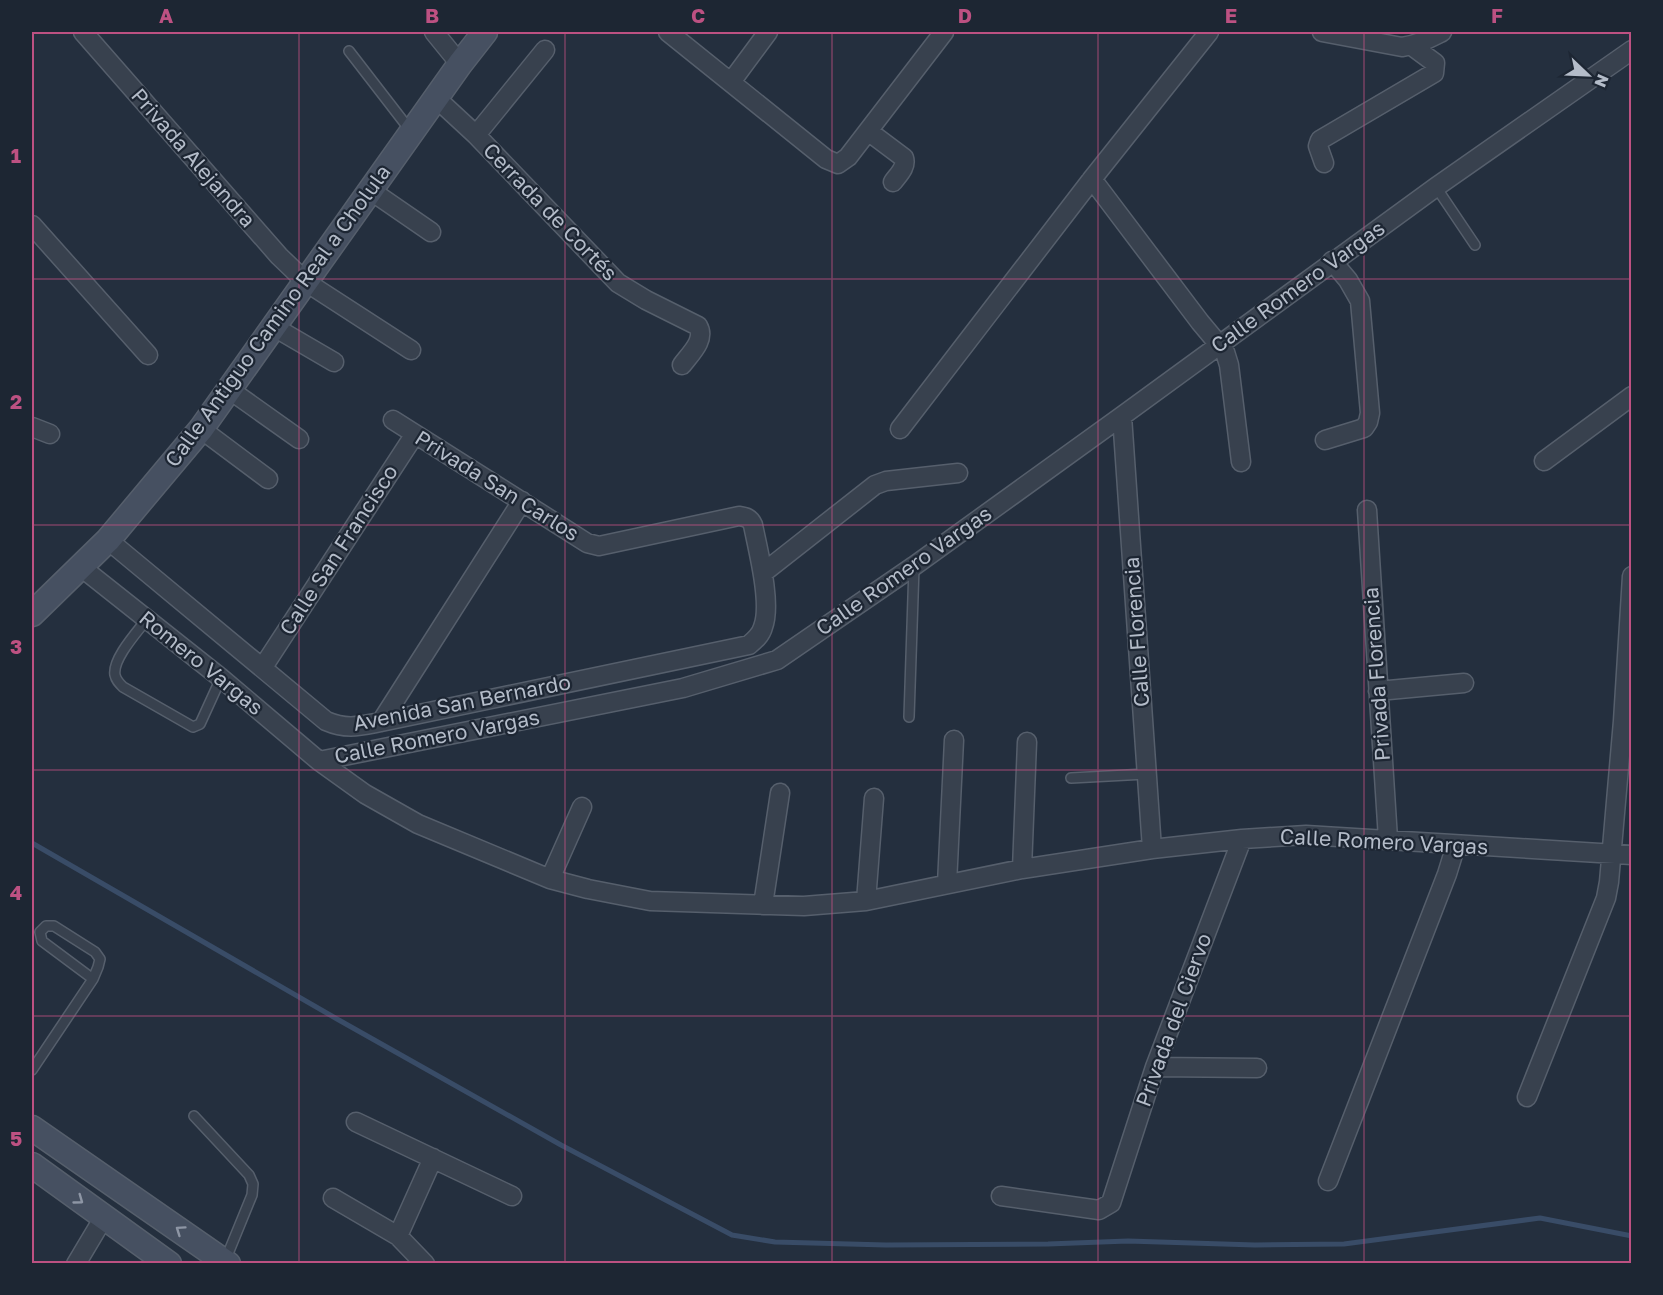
<svg xmlns="http://www.w3.org/2000/svg" width="1663" height="1295" viewBox="0 0 1663 1295" font-family="'Golos Text',sans-serif">
  <style>
    .lines { fill: none; stroke-linecap: round; stroke-linejoin: round }
    .stream { stroke: #394c67; stroke-width: 5 }
    .lane-casing { stroke: #565f6c; stroke-width: 12 }
    .street-casing { stroke: #565f6c; stroke-width: 21 }
    .secondary-casing { stroke: #565f6c; stroke-width: 27 }
    .lane { stroke: #38414e; stroke-width: 9 }
    .street { stroke: #38414e; stroke-width: 18 }
    .secondary { stroke: #465061; stroke-width: 24 }
    .oneway { stroke: #8e96a5 }
    .grid { fill: none; stroke: #bd5182; stroke-width: 1.5; stroke-opacity: 0.55 }
    .labels { text-anchor: middle; stroke-width: 4.5; stroke-linejoin: round; paint-order: stroke }
    .street-label { font-size: 21px; fill: #b4bcc9; stroke: #1d2633 }
    .neatline { fill: none; stroke: #bd5182; stroke-width: 2 }
    .grid-label { font-size: 20px; text-anchor: middle; font-weight: bold; fill: #bd5182 }
  </style>
  <rect width="100%" height="100%" fill="#242f3e"/>
  <g class="lines">
    <path class="stream" d="M32 843 337 1019 561 1145 732 1235 775 1242 886 1245 1048 1244 1128 1241 1255 1245 1344 1244 1540 1218 1632 1236"/>
    <defs>
      <path id="lane" d="M349 51 410 130
        M1436 187 1475 245
        M147 619C138 631 112 659 115 675 116 680 119 683 123 687L193 727 200 724 221 678
        M909 717 914 567
        M1071 778 1146 774
        M32 1070 93 979 98 967 100 959 95 952 54 926H46L40 932 42 941 93 979
        M194 1116 249 1175 253 1184 252 1195 225 1261"/>
      <path id="street" d="M83 32 279 256 306 282 411 350
        M434 32 460 64
        M668 32 826 159 838 164 848 157 944 32
        M1322 32 1402 47C1417 45 1428 39 1442 32
        M731 82 768 32
        M436 98 476 135 618 283 646 300 698 326C706 340 690 354 682 365
        M868 131 904 158C907 167 898 175 893 182
        M476 135 545 50
        M1324 163 1318 146 1320 140 1434 73 1435 63 1412 46
        M1092 179 1200 322 1225 352 1229 365 1241 462
        M370 190 431 232
        M32 225 148 355
        M274 327 334 362
        M230 390 299 439
        M1122 416 1152 849
        M32 427 50 434
        M201 429 268 479
        M900 429 1092 179 1209 32
        M1325 440 1364 428 1368 422 1370 413 1360 301 1348 280 1332 261
        M1544 461 1632 396
        M1367 510 1388 839
        M108 540 326 721C347 730 360 726 381 722L749 645C755 640 761 635 763 627 772 604 758 550 753 525 750 518 746 517 739 516L599 546 587 543 393 420
        M81 567 221 678 319 761 365 794 418 824 550 879 588 889 650 901 804 906 866 901 1022 869 1152 849 1242 839 1306 835 1632 855
        M763 573 875 485 886 481 958 473
        M263 667 415 434
        M1378 691 1464 683
        M381 722 522 501
        M319 761 683 688 777 660 914 566 1122 416 1436 187 1632 50
        M1022 869 1027 742
        M550 879 582 807
        M947 884 954 740
        M866 901 874 798
        M763 905 780 793
        M1155 1067 1257 1068
        M1527 1097 1606 898 1609 882 1623 721 1632 576
        M356 1122 512 1196
        M1328 1181 1447 874 1456 845
        M1001 1196 1099 1210 1111 1203 1155 1067 1242 839
        M333 1198 398 1236 425 1264
        M398 1236 433 1158
        M76 1264 104 1217"/>
      <path id="secondary" d="M32 614 108 540 201 429 460 64 485 32
        M32 1128 228 1264
        M32 1165 169 1264"/>
    </defs>
    <use href="#lane" class="lane-casing"/>
    <use href="#street" class="street-casing"/>
    <use href="#secondary" class="secondary-casing"/>
    <use href="#lane" class="lane"/>
    <use href="#street" class="street"/>
    <use href="#secondary" class="secondary"/>
  </g>
  <defs><path id="oneway-chevron" d="M-2-3.5L2.5 0L-2 3.5" fill="none" stroke-width="1.6" stroke-linecap="round" stroke-linejoin="round" transform="scale(1.5)"/></defs>
  <g class="oneway">
    <use href="#oneway-chevron" transform="translate(79 1200) rotate(36)"/>
    <use href="#oneway-chevron" transform="translate(180 1230) rotate(-145)"/>
  </g>
  <path class="grid" d="M299 32V1264M565 32V1264M832 32V1264M1098 32V1264M1364 32V1264M32 279H1632M32 525H1632M32 770H1632M32 1016H1632"/>
  <g class="labels">
    <g class="street-label">
      <text transform="translate(193 158) rotate(49)" y="7">Privada Alejandra</text>
      <text transform="translate(550 212) rotate(46)" y="7">Cerrada de Cortés</text>
      <text transform="translate(1298 287) rotate(-36)" y="7">Calle Romero Vargas</text>
      <text transform="translate(278 316) rotate(-54)" y="7">Calle Antiguo Camino Real a Cholula</text>
      <text transform="translate(497 486) rotate(32)" y="7">Privada San Carlos</text>
      <text transform="translate(339 550) rotate(-57)" y="7">Calle San Francisco</text>
      <text transform="translate(904 571) rotate(-35)" y="7">Calle Romero Vargas</text>
      <text transform="translate(1137 632) rotate(-94)" y="7">Calle Florencia</text>
      <text transform="translate(201 663) rotate(39)" y="7">Romero Vargas</text>
      <text transform="translate(1377 674) rotate(-94)" y="7">Privada Florencia</text>
      <text transform="translate(462 703) rotate(-11)" y="7">Avenida San Bernardo</text>
      <text transform="translate(437 737) rotate(-11)" y="7">Calle Romero Vargas</text>
      <text transform="translate(1384 842) rotate(3)" y="7">Calle Romero Vargas</text>
      <text transform="translate(1174 1020) rotate(-70)" y="7">Privada del Ciervo</text>
    </g>
  </g>
  <rect width="1663" height="1295" fill="none" stroke="#1d2633" stroke-width="66"/>
  <g transform="translate(1588 75) rotate(113)" stroke="#1d2633" stroke-width="4.5" paint-order="stroke">
  <path d="M0-4.5L10 22L0 15L-10 22Z" fill="#b4bcc9"/>
  <text y="-9" font-size="16" font-weight="bold" text-anchor="middle" fill="#b4bcc9">N</text>
  </g>
  <rect x="33" y="33" width="1597" height="1229" class="neatline"/>
  <g class="grid-label">
    <text x="166" y="23">A</text>
    <text x="432" y="23">B</text>
    <text x="698" y="23">C</text>
    <text x="965" y="23">D</text>
    <text x="1231" y="23">E</text>
    <text x="1497" y="23">F</text>
    <text x="16" y="163">1</text>
    <text x="16" y="409">2</text>
    <text x="16" y="654">3</text>
    <text x="16" y="900">4</text>
    <text x="16" y="1146">5</text>
  </g>
</svg>
